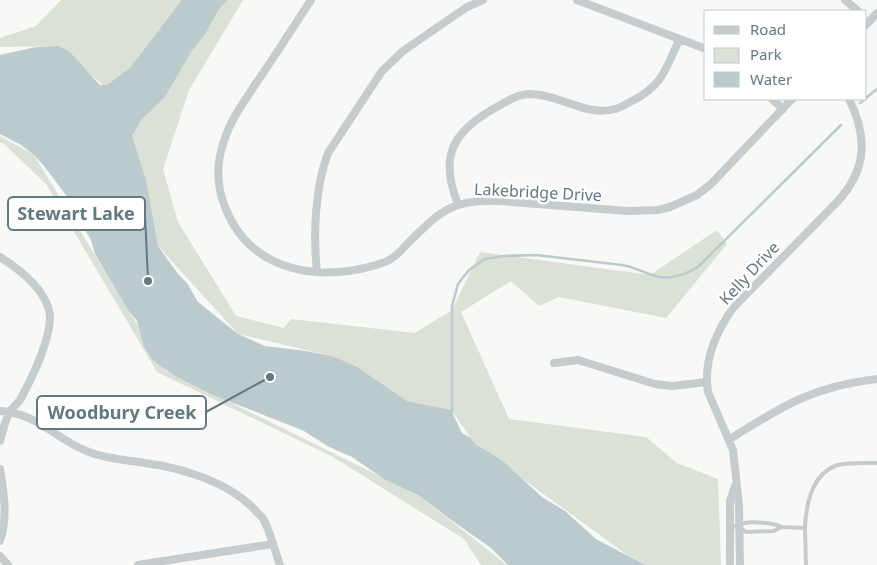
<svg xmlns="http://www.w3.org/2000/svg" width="877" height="565" viewBox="0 0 877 565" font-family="'Noto Sans',sans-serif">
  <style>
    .green { fill: #dbe1d6 }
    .water { fill: #bbcbcd }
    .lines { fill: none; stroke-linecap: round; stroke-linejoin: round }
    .stream { stroke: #bbcbcd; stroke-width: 2.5 }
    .service { stroke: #c6cbcd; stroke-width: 4 }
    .minor { stroke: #c6cbcd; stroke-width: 8 }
    .labels { text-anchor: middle; stroke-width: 5; stroke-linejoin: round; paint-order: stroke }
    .street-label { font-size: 16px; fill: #627982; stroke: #fff }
    .leader { fill: none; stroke: #627982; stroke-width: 2 }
    .callout-dot { fill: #627982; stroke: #fff; stroke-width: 2 }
    .callout { fill: #fff; stroke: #627982; stroke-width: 2 }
    .callout-label { font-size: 18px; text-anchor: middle; font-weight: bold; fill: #627982 }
  </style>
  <rect width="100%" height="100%" fill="#f8f8f6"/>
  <path class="green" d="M61 0H243L189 90 163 169 178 222 236 316 284 328 291 319 415 333 452 310 480 252 650 275 717 230 727 244 666 318 559 297 539 306 511 281 461 312 509 419 646 437 677 463 718 479 721 565H641L476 445 451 410 407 401 332 356 238 334 158 246 132 136 104 86 58 46 0 47V38L36 26Z
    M0 136 34 155 165 370 418 495 507 565H481L464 539 333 457 157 372 46 184 3 143H0Z"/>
  <path class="water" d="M182 0H227L219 9 205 34 191 52 165 97 141 120 132 136 146 180 158 246 178 274 187 283 198 302 238 334 265 346 306 351 332 356 357 367 407 401 451 410 462 433 471 438 476 445 482 448 504 462 542 497 565 511 596 539 645 565H508L491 548 447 517 433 506 418 495 384 479 352 457 329 447 304 431 213 395 175 376 158 364 151 358 144 347 137 321 128 310 95 254 91 240 74 211 66 195 44 166 34 155 21 145 0 134V55L36 47 58 46 70 52 100 85H107L130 68Z"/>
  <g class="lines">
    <path class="stream" d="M866 98 877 89
      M860 103 865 99
      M452 413V306L458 284 469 270 485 259 504 256 536 255 622 265C635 267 648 275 660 277 674 279 691 273 701 264L841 125"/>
    <path class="service" d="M730 527C738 527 739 524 745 523 753 521 775 523 781 527L774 531 746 532 739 527
      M781 527 805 528 806 565
      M805 528C806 505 812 473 838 465 850 462 864 463 877 463"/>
    <path class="minor" d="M311 0C294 26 277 53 259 79 246 99 231 118 224 141 216 164 216 185 225 207 251 274 324 284 385 262 394 259 402 250 408 243 441 211 451 199 500 201L627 211 658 210 670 207 697 195 711 184 792 99
      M577 0 706 49
      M845 0 858 11
      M866 25 877 13
      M772 99 783 109
      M458 204C439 157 452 132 495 108 506 102 517 94 530 94 559 94 586 117 615 109 621 108 627 103 632 101 662 86 666 69 679 40
      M0 257C19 269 43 287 49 310 55 332 31 380 20 400 17 404 13 407 10 411 5 420 3 431 0 441
      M317 272C313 234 315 188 328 153L382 71 403 51 467 7 483 0
      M554 363 578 360 655 384 672 386 707 382
      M0 411C38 413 56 440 89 452 107 459 126 460 145 463 182 468 229 482 255 510 258 514 263 517 265 522 271 535 275 551 280 565
      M730 439C782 406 814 386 877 379
      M0 469C4 493 8 517 0 541
      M0 556 8 565
      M138 565 273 544
      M730 565V501L735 486
      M740 565 739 505 733 450 708 392C703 361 716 332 733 308L837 202C867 170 868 137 849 99"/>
  </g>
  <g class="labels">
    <g class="street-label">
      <text transform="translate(538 192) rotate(3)" y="6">Lakebridge Drive</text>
      <text transform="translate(749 273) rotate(-47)" y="6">Kelly Drive</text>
    </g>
  </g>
  <path class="leader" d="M148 281L145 214M270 377L206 412"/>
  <g class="callout-dot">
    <circle cx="148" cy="281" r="5"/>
    <circle cx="270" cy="377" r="5"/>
  </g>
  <g class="callout">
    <rect x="8" y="197" width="137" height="33" rx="5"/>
    <rect x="37" y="396" width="169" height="33" rx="5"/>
  </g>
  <g class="callout-label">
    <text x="76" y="220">Stewart Lake</text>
    <text x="122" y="419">Woodbury Creek</text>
  </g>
  <rect x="704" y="10" width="162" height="90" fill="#ffffff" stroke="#c0c9cd"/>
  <rect x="714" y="26" width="25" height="8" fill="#c6cbcd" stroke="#c0c9cd"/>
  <text x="750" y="35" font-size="15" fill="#627982">Road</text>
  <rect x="714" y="48" width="25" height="15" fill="#dbe1d6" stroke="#c0c9cd"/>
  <text x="750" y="60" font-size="15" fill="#627982">Park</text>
  <rect x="714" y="72" width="25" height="15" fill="#bbcbcd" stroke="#c0c9cd"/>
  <text x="750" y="85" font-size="15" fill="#627982">Water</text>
</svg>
